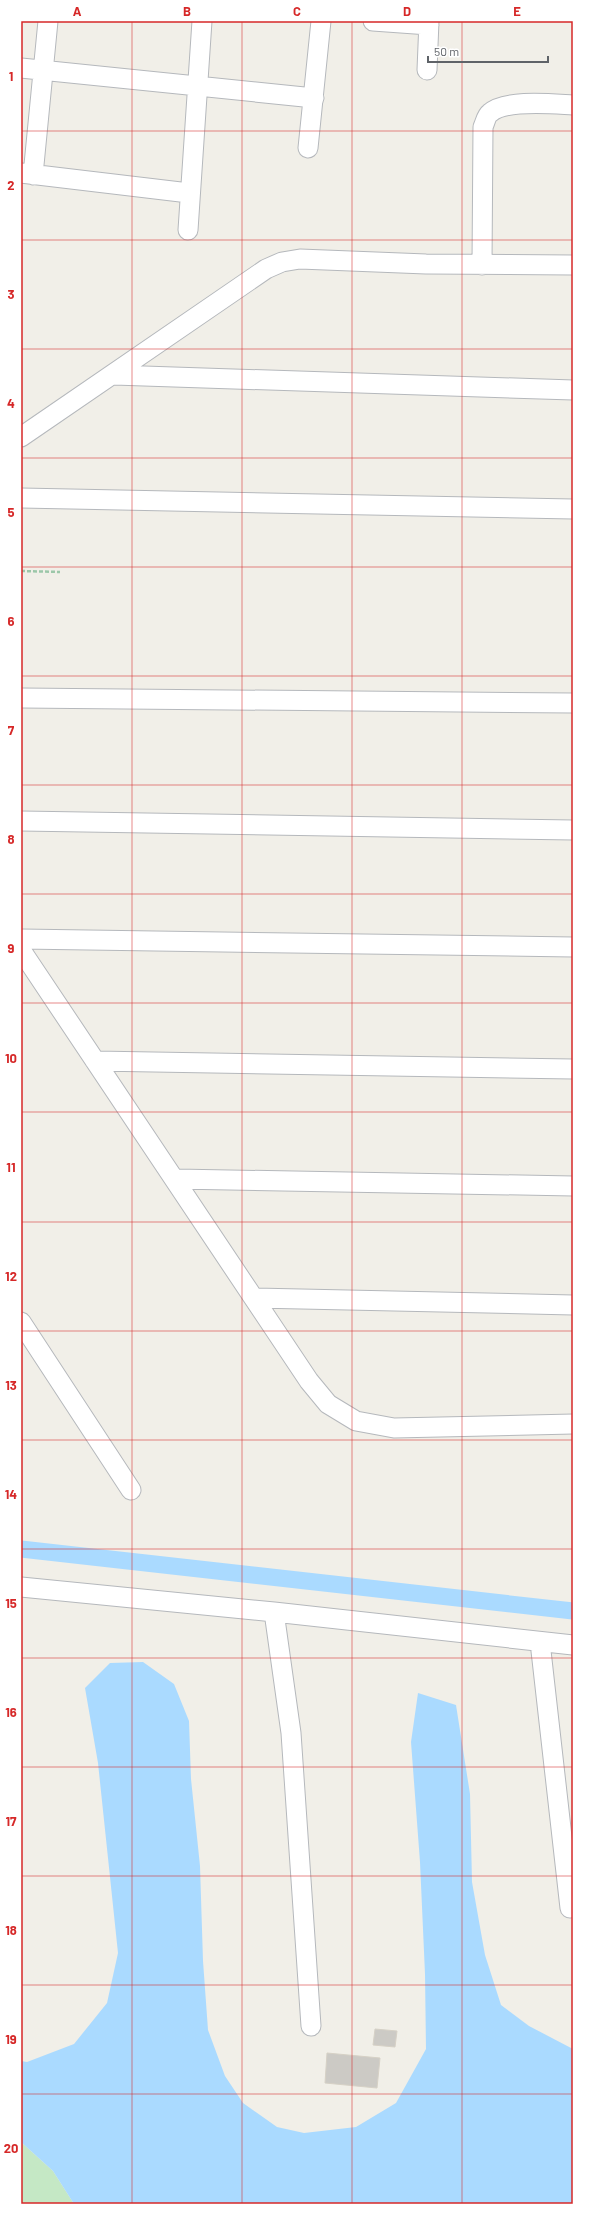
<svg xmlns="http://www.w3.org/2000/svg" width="594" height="2225" viewBox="0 0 594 2225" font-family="Barlow,sans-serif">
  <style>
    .green { fill: #c5e8c5 }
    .water { fill: #aadaff }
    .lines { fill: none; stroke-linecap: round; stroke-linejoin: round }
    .canal { stroke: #aadaff; stroke-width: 17 }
    .building { fill: #cccac5; stroke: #d6d1c6 }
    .minor-casing { stroke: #b5b8bc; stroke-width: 21 }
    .path { stroke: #9cc7a9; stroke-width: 2.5; stroke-dasharray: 4 2; stroke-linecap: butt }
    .minor { stroke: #fff; stroke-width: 19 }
    .grid { fill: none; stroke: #d62828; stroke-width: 1; stroke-opacity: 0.55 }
    .neatline { fill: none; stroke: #d62828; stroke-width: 1.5 }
    .grid-label { font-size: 13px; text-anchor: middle; font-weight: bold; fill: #d62828 }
  </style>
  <rect width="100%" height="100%" fill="#f1efe8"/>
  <path class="green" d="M21 2142 53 2171 74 2204H21Z"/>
  <path class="water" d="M143 1662 174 1684 189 1721 191 1779 200 1866 203 1961 208 2030 225 2076 243 2103 277 2127 304 2133 356 2127 396 2103 426 2049 425 1974 420 1862 411 1742 418 1693 456 1705 470 1794 472 1882 485 1955 501 2005 529 2026 573 2049V2204H74L53 2171 21 2142V2061L27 2062 74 2044 107 2003 118 1953 98 1763 85 1688 110 1663Z"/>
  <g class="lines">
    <path class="canal" d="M21 1549 573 1611"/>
  </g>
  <path class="building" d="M375 2029 397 2031 395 2047 373 2045Z
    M327 2053 380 2058 377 2088 325 2083Z"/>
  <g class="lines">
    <defs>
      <path id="minor" d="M373 21 429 25
        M21 68 314 98
        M427 70 429 21
        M308 148 321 21
        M21 173 189 193
        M33 175 48 21
        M188 230 202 21
        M482 265 483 127C485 123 486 116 490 113 505 99 553 104 573 105
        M114 375 573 390
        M21 437 266 269 282 262 300 259 426 264 573 265
        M21 498 573 509
        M21 698 573 703
        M21 821 573 830
        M21 939 573 947
        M21 950 309 1381 328 1404 356 1421 394 1428 573 1424
        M95 1061 573 1069
        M176 1179 573 1186
        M255 1298 573 1305
        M21 1322 131 1490
        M21 1587 274 1612 573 1645
        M274 1612 291 1733 311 2026
        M540 1642 570 1908"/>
    </defs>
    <use href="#minor" class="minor-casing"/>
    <path class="path" d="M21 571 60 572"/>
    <use href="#minor" class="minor"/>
  </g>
  <path class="grid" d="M132 21V2204M242 21V2204M352 21V2204M462 21V2204M21 131H573M21 240H573M21 349H573M21 458H573M21 567H573M21 676H573M21 785H573M21 894H573M21 1003H573M21 1112H573M21 1222H573M21 1331H573M21 1440H573M21 1549H573M21 1658H573M21 1767H573M21 1876H573M21 1985H573M21 2094H573"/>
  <rect width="594" height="2225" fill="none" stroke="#ffffff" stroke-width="44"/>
  <path d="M428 56v6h120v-6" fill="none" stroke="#5f6368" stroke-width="2"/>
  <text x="434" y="56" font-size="12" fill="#5f6368" stroke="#ffffff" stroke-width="3" paint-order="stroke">50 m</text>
  <rect x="22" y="22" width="550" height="2181" class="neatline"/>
  <g class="grid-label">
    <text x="77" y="16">A</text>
    <text x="187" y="16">B</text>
    <text x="297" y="16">C</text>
    <text x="407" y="16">D</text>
    <text x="517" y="16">E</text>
    <text x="11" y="81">1</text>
    <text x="11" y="190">2</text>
    <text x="11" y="299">3</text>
    <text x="11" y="408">4</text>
    <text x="11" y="517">5</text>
    <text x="11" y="626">6</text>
    <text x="11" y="735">7</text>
    <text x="11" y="844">8</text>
    <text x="11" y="953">9</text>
    <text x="11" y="1063">10</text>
    <text x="11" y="1172">11</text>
    <text x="11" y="1281">12</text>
    <text x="11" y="1390">13</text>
    <text x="11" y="1499">14</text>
    <text x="11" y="1608">15</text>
    <text x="11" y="1717">16</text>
    <text x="11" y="1826">17</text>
    <text x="11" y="1935">18</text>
    <text x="11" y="2044">19</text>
    <text x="11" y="2153">20</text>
  </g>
</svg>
